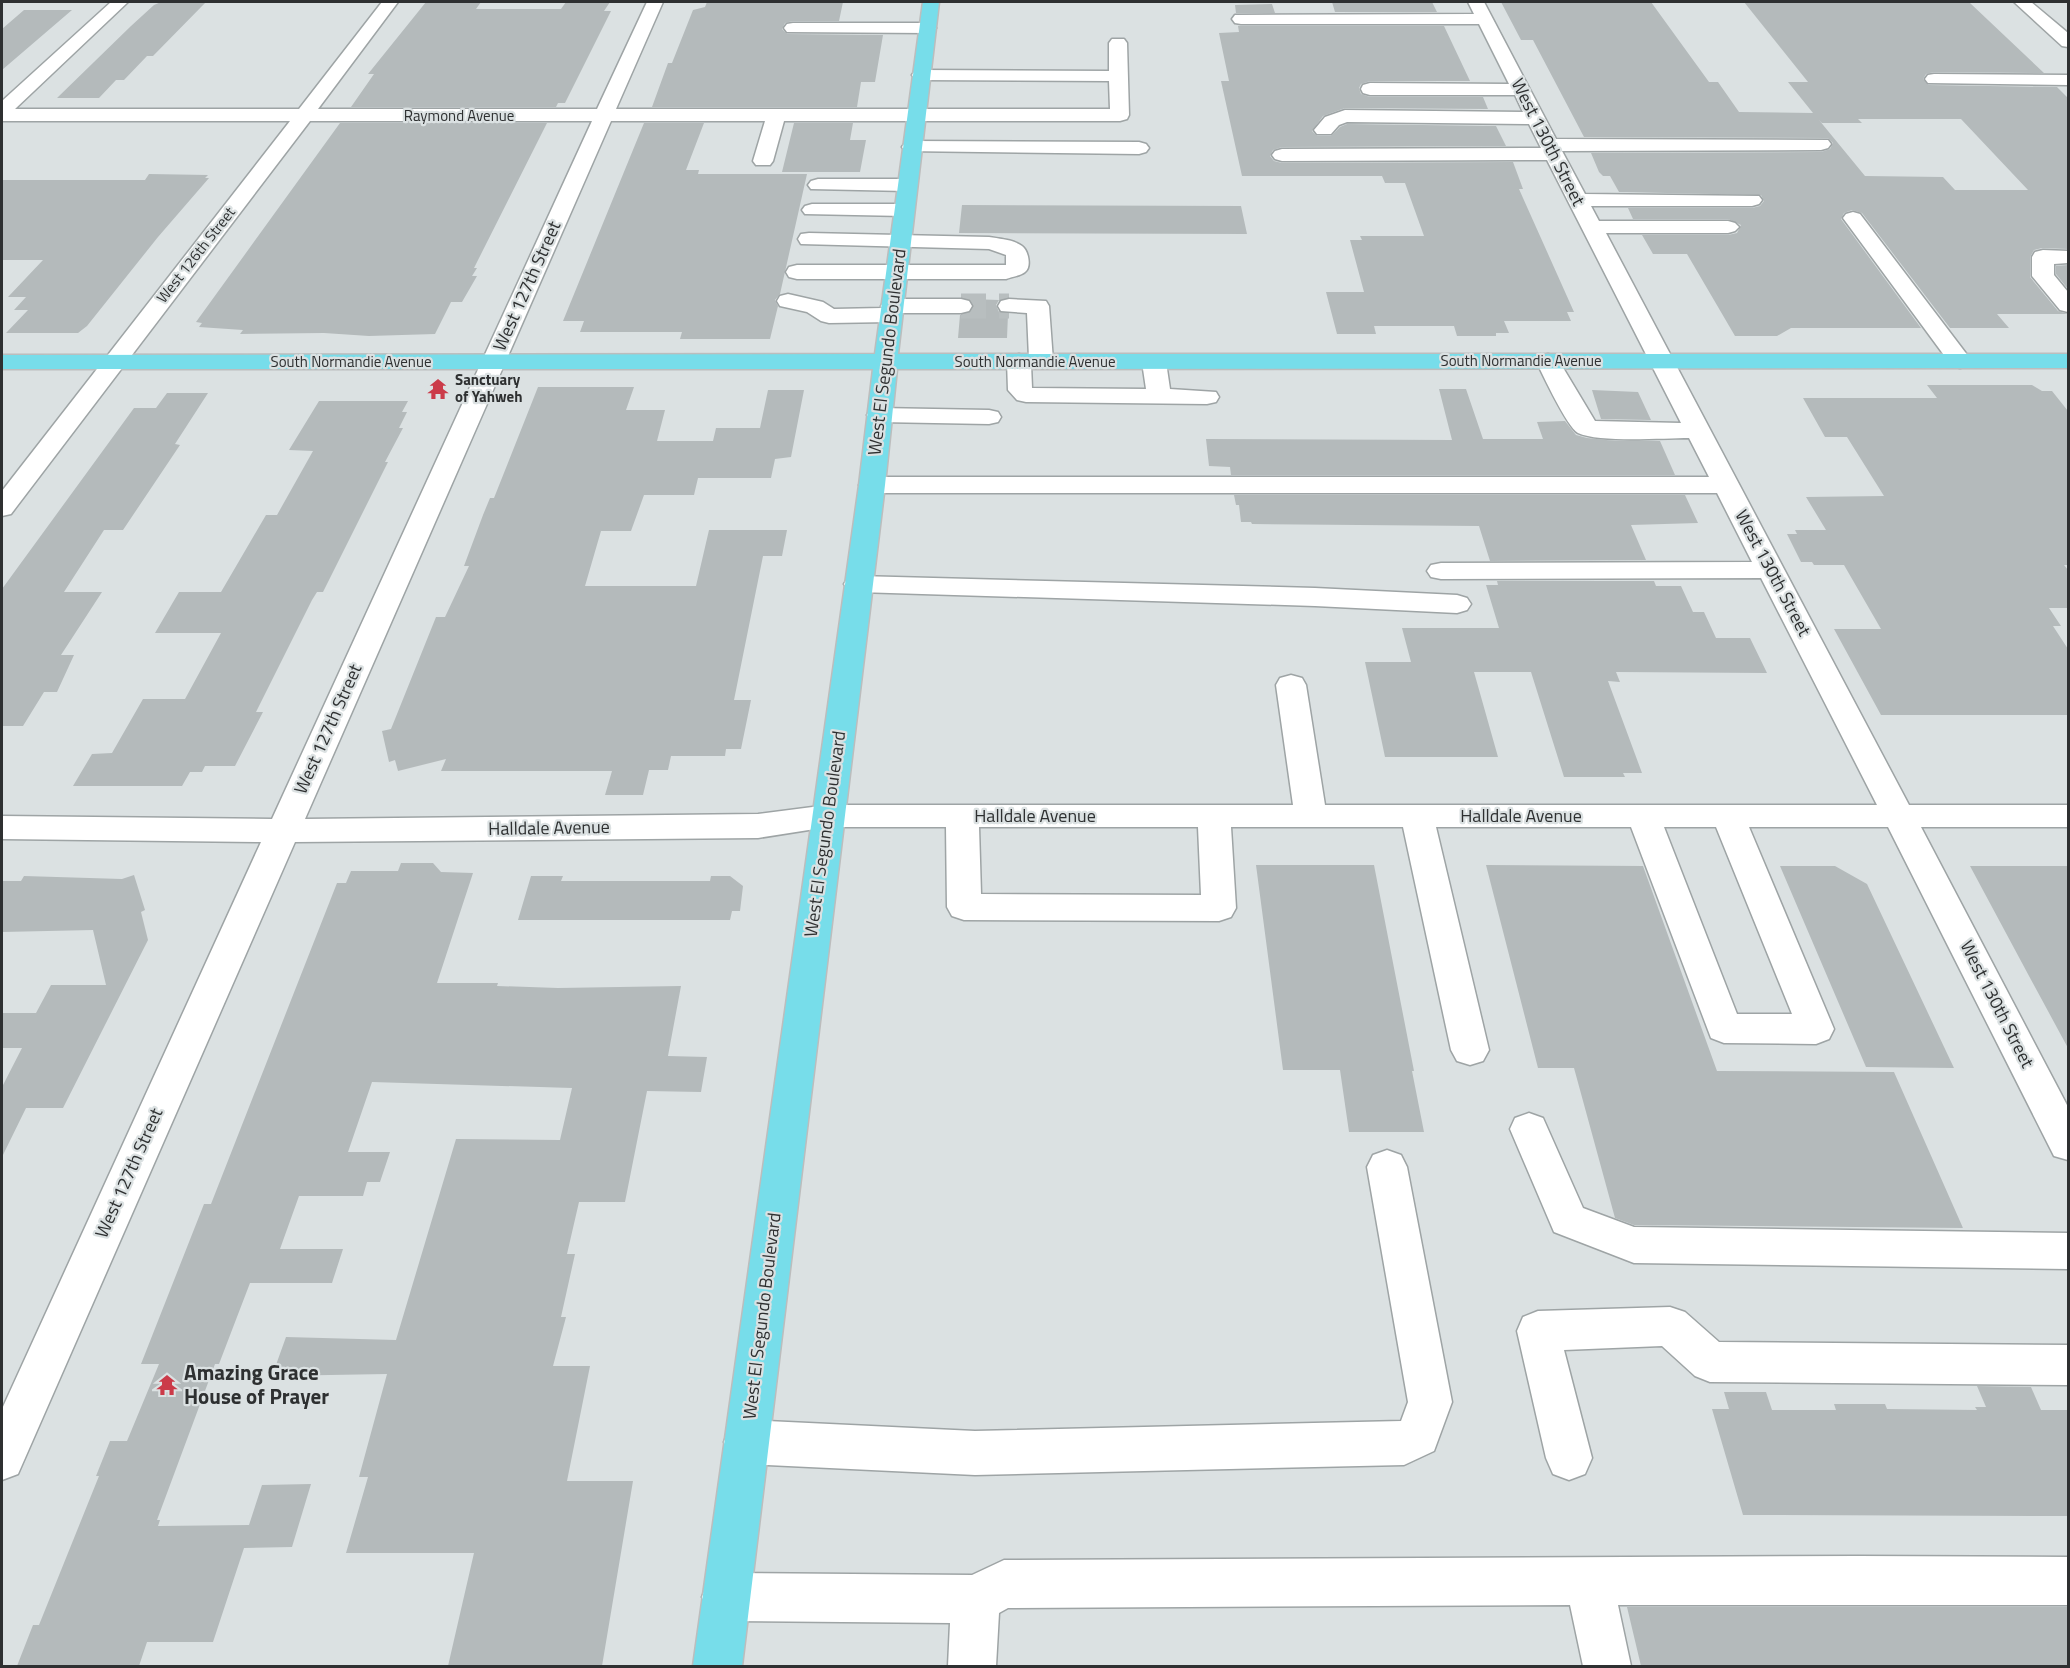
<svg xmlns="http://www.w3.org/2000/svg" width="2070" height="1668" viewBox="0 0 2070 1668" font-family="'Titillium Web',sans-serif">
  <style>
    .building { fill: #b4babb; fill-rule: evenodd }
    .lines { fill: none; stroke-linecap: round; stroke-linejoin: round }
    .minor-tunnel { stroke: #b8bebf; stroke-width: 25; stroke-dasharray: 25 13; stroke-linecap: butt }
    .minor-casing { stroke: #9ea4a5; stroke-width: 3 }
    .major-casing { stroke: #bcbdbd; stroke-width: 3 }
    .minor { fill: #fff; fill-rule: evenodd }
    .major { fill: #77ddea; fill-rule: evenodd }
    .labels { text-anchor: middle; stroke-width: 4.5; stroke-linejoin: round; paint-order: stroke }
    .far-street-label { font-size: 15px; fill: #2e3031; stroke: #dbe1e2 }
    .far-poi-label { font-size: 15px; font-weight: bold; fill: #2e3031; stroke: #dbe1e2; text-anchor: start }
    .street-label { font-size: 18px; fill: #2e3031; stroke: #dbe1e2 }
    .near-poi-label { font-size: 21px; font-weight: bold; fill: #2e3031; stroke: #dbe1e2; text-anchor: start }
  </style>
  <rect width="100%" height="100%" fill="#dbe1e2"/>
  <path class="building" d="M161 2H206L153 56H147L124 80H116L99 98H57L131 26 154 5Z
    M426 2H481L476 9H561L566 2H610L604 11H611L565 103H558L556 107H351L374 74H368Z
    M707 2H843L839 21H793L785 23 782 29 787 34 883 35 875 82H861L857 107H652L668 63H672L693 10 705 7Z
    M1332 2H1432L1437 12H1335Z
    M1501 2H1651L1709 82H1718L1739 112 1813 113 1788 82H1808L1744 2 1970 3 2044 73 1934 72 1926 74 1923 79 1928 85 2057 87 2068 98V249L2042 248 2034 250 2030 257V277L2058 311 2068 314H1997L2009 328H1950L1862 213 1852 210 1844 213 1841 219 1921 328H1791L1777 336H1735L1687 254H1653L1642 235H1728L1737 233 1741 225 1728 219H1633L1628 208H1752L1760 206 1764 201 1761 195 1619 192 1610 176H1603L1599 172 1591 153 1821 152 1830 149 1833 143 1828 138 1584 137 1533 40H1521ZM1858 119H1961L2028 190H1955L1943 177 1865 176 1819 120 1822 123H1862Z
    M1272 4 1275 13H1236L1235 5Z
    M24 10H72L2 70V29Z
    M1238 26H1444L1470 81H1370L1361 84 1359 88 1361 94 1370 97H1483L1488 109 1345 108 1323 116 1312 131 1317 136H1331L1340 127 1347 124 1496 126 1506 146 1282 147 1273 150 1270 156 1274 161 1282 163 1513 162 1523 189H1519L1574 312H1567L1571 321H1504L1509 333H1496V336H1457L1454 326H1374L1376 334H1337L1326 292H1364L1350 240H1362L1360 236H1424L1405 183H1385L1382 176H1242L1221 81H1229L1219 33 1239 32Z
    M340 123H547L474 268H477L472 276H477L462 302H451L435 334 369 336 324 333 240 334 243 330 199 327 202 323 196 322Z
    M644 123H704L686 170H699L698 174H807L780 294 775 300 778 306 770 339H680L682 332H580L584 321H563Z
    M794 123H853L850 140H866L860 172H782Z
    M149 174 208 175 205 178H209L158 237 87 326 78 333H6L28 310H14L26 297H8L43 260H2V180H145Z
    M962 205 1241 206 1247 234 959 233Z
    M2068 265V289L2056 274V266Z
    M970 299 999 300 996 305 999 312 1008 314 1007 338H958L960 315 970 313 974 307Z
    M1927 385H2032L2042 391H2052L2068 411V565H2064L2068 570V608H2049L2061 626H2053L2068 649V715H1881L1834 629H1881L1844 565H1814L1812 562H1801L1787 534H1797L1795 530H1826L1806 497 1884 496 1847 437H1825L1803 398H1937Z
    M538 387H634L626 410H665L657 441H713L716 428H760L768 390H804L791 457 775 459 771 478H698L694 495H644L631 531H601L585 586H696L709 530H787L782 556H763L734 700H751L741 749H726L725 756H671L668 770H649L643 795H605L612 771H441L446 759 398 771 395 760 389 762 382 731 391 729 436 617H445L469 566H464L483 515 490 498H494Z
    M1439 389H1466L1483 439H1543L1537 422 1565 421 1576 435 1587 438 1616 441H1660L1675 475H1231L1230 467 1209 466 1206 439 1452 440Z
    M1592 390 1638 392 1651 420 1601 419Z
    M167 393H208L175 444 180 445 123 530H104L64 592H102L61 655H74L57 692H44L23 726H2V589L134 408H156Z
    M319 401H408L402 412H407L399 428H403L385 462H388L323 592H317L312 600 256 712H263L235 766H205L202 772H190L182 786H73L92 754 112 753 143 699H185L221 633H155L179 592H221L266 515H277L313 451 289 450Z
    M1234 495H1685L1698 523 1631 525 1646 560 1490 561 1479 526 1252 524 1251 522H1241L1239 505H1236Z
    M1497 581H1654L1656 586H1681L1693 612H1704L1716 638H1750L1767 673 1616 672 1620 682 1608 681 1642 773H1623L1625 777H1564L1531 672H1474L1498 757H1385L1365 662H1411L1402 628H1499L1486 585H1498Z
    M401 863H433L441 872 473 873 437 983H498L497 986 558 988 681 986 668 1056 707 1057 701 1092 647 1091 625 1202H579L567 1254H575L561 1317H566L553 1366H590L567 1481H633L602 1666H448L474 1553H346L368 1477H359L387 1374 272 1376 286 1337 396 1340 456 1139 560 1140 572 1088 372 1082 348 1152H390L380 1182H367L363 1196H299L280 1249H343L332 1283H250L219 1364H215L157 1520H160L158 1526 249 1525 262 1485 311 1484 292 1547 244 1548 213 1642H147L139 1666H17L33 1625H39L99 1476H96L110 1441H127L159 1364H141L204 1204H211L337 883H346L351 871H398Z
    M1256 865H1374L1414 1071H1412L1424 1132H1349L1340 1070H1283Z
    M1486 865 1643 866 1717 1071 1894 1072 1963 1228 1634 1225 1615 1218 1574 1068H1538Z
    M1780 866H1835L1867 884 1954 1068 1866 1067Z
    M1970 866H2068V1048L2029 976Z
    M134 875 145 910 141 912 148 940 63 1108H26L2 1157V1087L22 1048H2V1013H36L51 985H106L93 930 2 932V881H21L24 876 122 879Z
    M531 876H563L561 881H710L711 876H730L743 886 740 911H732L730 920H518Z
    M1977 1386 2031 1387 2041 1410H2068V1516L1743 1515 1712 1409H1729L1724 1392H1766L1772 1410H1836L1834 1404H1885L1887 1409 1977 1410 1975 1407H1986Z
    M1627 1607H2068V1666H1641Z"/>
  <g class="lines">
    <path class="minor-tunnel" d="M961 306H1009"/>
    <defs>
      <path id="minor" d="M111 2H128L15 109H299L382 2H398L318 109H597L647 2H663L616 109H1110L1109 81 921 80 915 79 912 75 915 71 921 70 1109 71V43L1112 39H1124L1127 43 1129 115 1127 119 1120 121H784L773 161 770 165H756L753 161 765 121H611L305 819 758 814 828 805H1293L1276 685 1280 678 1291 675 1302 678 1306 685 1325 805H1877L1761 578 1441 579 1431 577 1427 571 1431 565 1441 563 1752 562 1717 493H872L863 491 859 485 863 479 872 477H1709L1689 438C1664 438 1599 443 1578 433 1567 427 1543 375 1536 361L1540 356 1548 354 1556 356 1595 421 1681 423 1547 160 1282 161 1275 159 1272 155 1275 151 1282 149 1541 148 1529 124 1347 122 1339 125 1331 134H1317L1314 130 1325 117 1345 110 1523 112 1515 95H1370L1363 93 1361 89 1363 85 1370 83 1509 84 1479 24H1241L1235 23 1232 19 1235 15 1474 14 1468 2H1484L1556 139 1828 140 1831 144 1828 148 1821 150 1562 151 1585 194 1759 196 1762 200 1759 204 1752 206H1591L1599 221H1728L1735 223 1739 227 1735 231 1728 233H1606L1909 805H2068V827H1921L2068 1107V1160L2054 1156 1888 827H1749L1834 1029 1829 1039 1816 1044 1724 1043 1711 1038 1631 827H1436L1489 1050 1483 1061 1470 1065 1457 1061 1451 1050 1403 827H1231L1236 908 1231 917 1219 921 964 920 952 916 947 907 946 827H828L758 838 295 842 18 1474 2 1480V1409L261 842 2 839V816L272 819 592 121H310L11 514 2 516V491L290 121H2V101ZM979 827H1198L1201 895 981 894ZM1664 827H1716L1792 1014H1737Z
        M2014 2H2031L2068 33V47L2062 46Z
        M793 23H927L933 24 936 28 933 32 927 33 787 32 784 28 787 24Z
        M1934 74 2068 75V85L1928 83 1925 79 1928 75Z
        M912 141 1139 142 1146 144 1149 148 1146 152 1139 154 905 151 902 147 905 143Z
        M818 179H907L914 181 917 185 914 189 907 191 811 189 808 185 811 181Z
        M812 204H904L911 206 914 210 911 214 904 216 805 214 802 210 805 206Z
        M1853 212 1860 214 1968 356 1972 361 1968 366 1960 368 1952 366 1843 218 1846 214Z
        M809 233 989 237C1000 239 1012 239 1022 246 1028 250 1032 267 1025 272 1020 276 1011 277 1006 279H797L789 277 786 272 789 267 797 265H1006V255L989 249 801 244 798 239 801 234Z
        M2043 250 2068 251V263L2054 264V275L2068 292V312L2060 310 2032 276V257L2035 252Z
        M788 294 823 302 834 309 882 308 881 306 884 301 892 299H961L969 301 972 306 969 311 961 313H901L902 315 899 320 891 322 829 323 821 321 807 312 780 306 777 301 780 296Z
        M1009 299 1046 301 1049 306 1053 361 1049 366 1041 368 1031 364 1032 388 1146 389 1142 362 1146 357 1154 355 1162 357 1166 362 1170 389 1216 392 1219 397 1216 402 1207 404 1026 402 1017 400 1008 390 1007 361 1011 356 1019 354 1029 358 1027 313 1001 311 998 306 1001 301Z
        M879 408 989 410 998 412 1001 417 998 422 989 424 879 422 870 420 867 415 870 410Z
        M858 576 1315 588 1457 595 1467 598 1471 604 1467 610 1457 613 1315 606 858 592 848 590 844 584 848 578Z
        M1529 1113 1543 1118 1583 1208 1634 1227 2068 1233V1269L1634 1263 1554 1232 1510 1129 1515 1118Z
        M1387 1150 1401 1155 1407 1167 1452 1402 1434 1451 1404 1465 975 1475 746 1464 730 1457 724 1442 730 1427 746 1420 975 1431 1401 1421 1408 1402 1367 1167 1373 1155Z
        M1670 1307 1685 1312 1719 1342 2068 1345V1385L1710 1382 1695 1376 1662 1346 1564 1350 1592 1458 1585 1474 1569 1480 1553 1474 1546 1458 1517 1331 1523 1317 1538 1311Z
        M1858 1556 2068 1557V1605H1618L1631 1666H1583L1570 1605 1008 1608 999 1613 996 1666H948L950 1623 726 1621 709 1614 702 1597 709 1580 726 1573 972 1575 1004 1560Z"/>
      <path id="major" d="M923 2H939L898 354H2068V368L897 369 885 485 742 1666H693L859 485 873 369H2V355L875 354Z"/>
    </defs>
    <use href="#minor" class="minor-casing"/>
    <use href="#major" class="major-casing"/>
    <use href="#minor" class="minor"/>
    <use href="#major" class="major"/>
  </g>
  <defs>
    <symbol id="temple-bare" viewBox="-9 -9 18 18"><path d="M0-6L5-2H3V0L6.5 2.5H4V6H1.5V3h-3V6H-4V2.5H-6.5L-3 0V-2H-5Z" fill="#cb3b49" stroke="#dbe1e2" stroke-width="2.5" paint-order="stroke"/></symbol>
  </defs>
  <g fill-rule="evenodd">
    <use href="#temple-bare" x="423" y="374" width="30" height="30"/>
    <use href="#temple-bare" x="152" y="1370" width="30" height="30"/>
  </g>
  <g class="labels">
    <g class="far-street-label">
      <text x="459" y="121">Raymond Avenue</text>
      <text transform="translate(196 255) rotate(-52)" y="5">West 126th Street</text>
      <text x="1521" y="366">South Normandie Avenue</text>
      <text x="351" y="367">South Normandie Avenue</text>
      <text x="1035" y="367">South Normandie Avenue</text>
    </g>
    <g class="far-poi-label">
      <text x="455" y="385">Sanctuary<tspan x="455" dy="17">of Yahweh</tspan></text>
    </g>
    <g class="street-label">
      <text transform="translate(1548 142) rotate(63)" y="6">West 130th Street</text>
      <text transform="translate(527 286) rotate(-66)" y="6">West 127th Street</text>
      <text transform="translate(887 352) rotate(-83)" y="6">West El Segundo Boulevard</text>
      <text transform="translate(1773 573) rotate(62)" y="6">West 130th Street</text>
      <text transform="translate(328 729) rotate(-66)" y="6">West 127th Street</text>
      <text x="1035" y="822">Halldale Avenue</text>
      <text x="1521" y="822">Halldale Avenue</text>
      <text transform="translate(549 828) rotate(-1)" y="6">Halldale Avenue</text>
      <text transform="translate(825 834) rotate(-82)" y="6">West El Segundo Boulevard</text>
      <text transform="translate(1997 1004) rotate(63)" y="6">West 130th Street</text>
      <text transform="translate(129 1173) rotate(-66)" y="6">West 127th Street</text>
      <text transform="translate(762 1316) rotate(-83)" y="6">West El Segundo Boulevard</text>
    </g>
    <g class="near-poi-label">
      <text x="184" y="1380">Amazing Grace<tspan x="184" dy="24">House of Prayer</tspan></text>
    </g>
  </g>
  <rect width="2070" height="1668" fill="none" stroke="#2e3031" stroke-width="6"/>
</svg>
